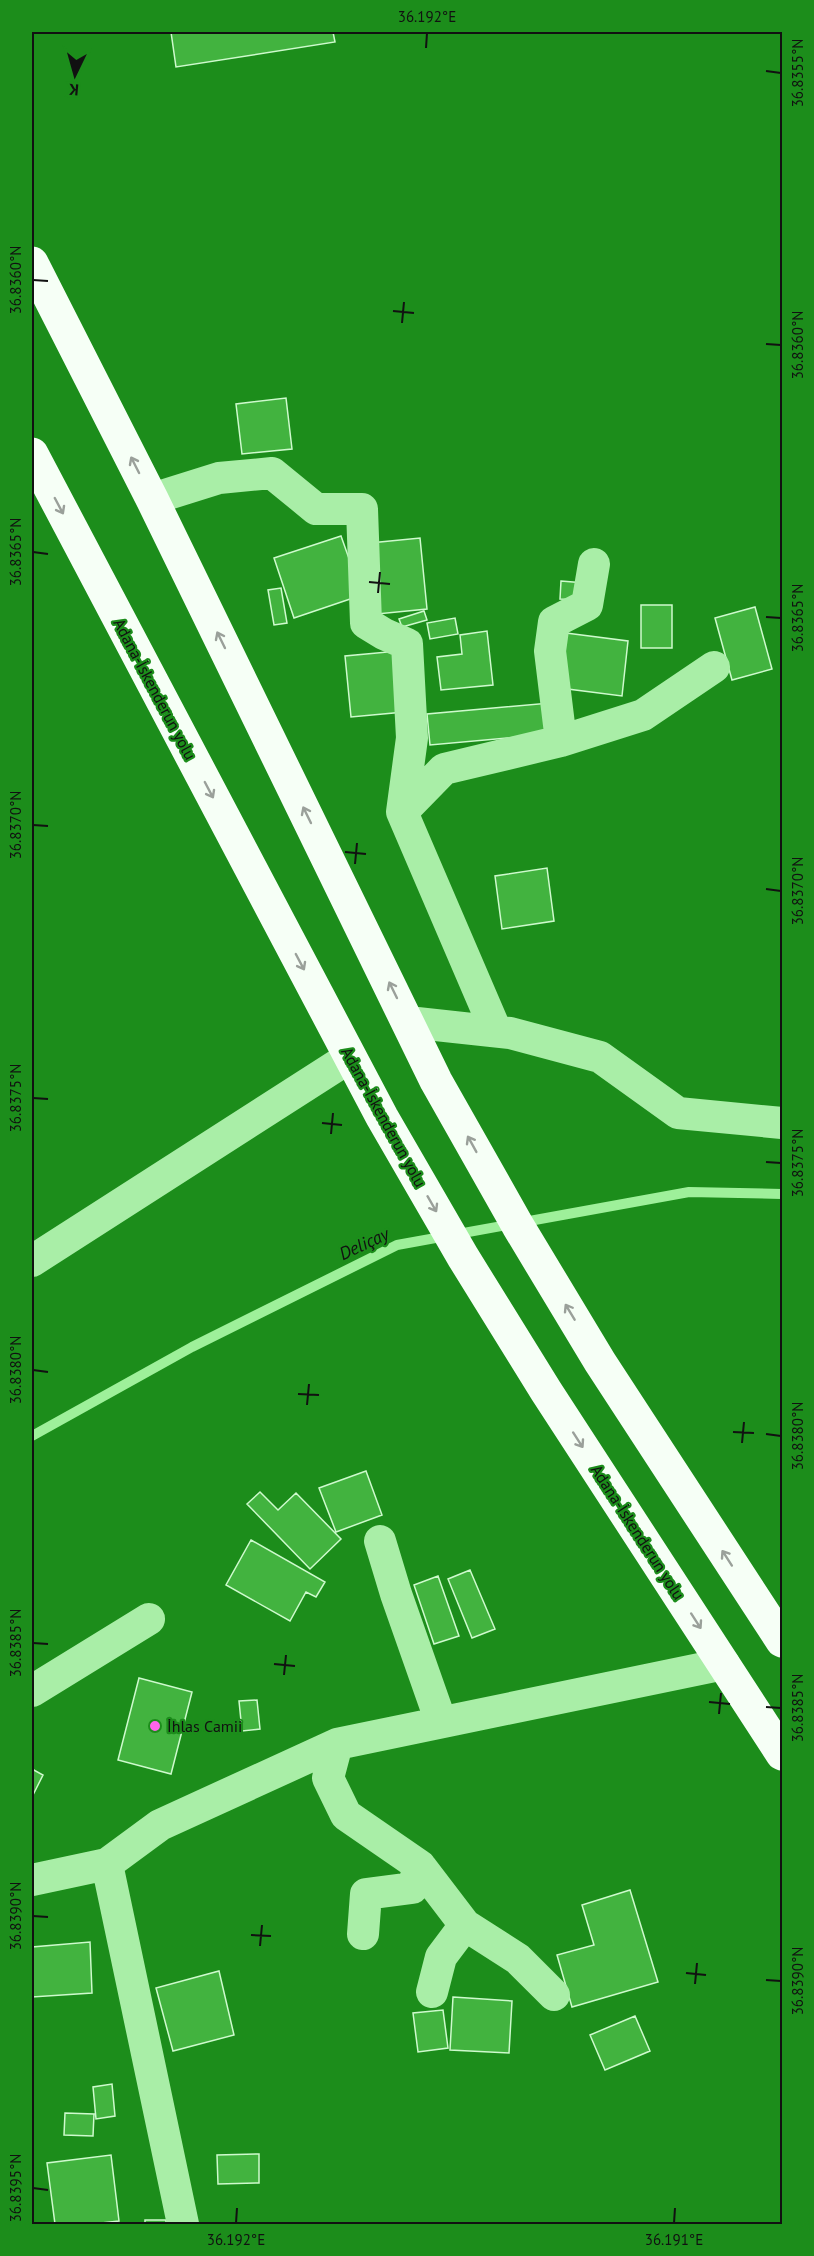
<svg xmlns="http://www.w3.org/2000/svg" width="814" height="2256" viewBox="0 0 814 2256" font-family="'PT Sans',sans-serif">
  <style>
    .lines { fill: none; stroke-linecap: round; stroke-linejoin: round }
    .stream { stroke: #9ef09a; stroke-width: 10 }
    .building { fill: #42b33f; stroke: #cefacd; stroke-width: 1.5 }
    .minor { stroke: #a9eea7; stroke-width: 32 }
    .trunk { stroke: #f6fff6; stroke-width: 33 }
    .oneway { stroke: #9aa09a }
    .ticks { fill: none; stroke: #111; stroke-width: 2 }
    .poi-dot { fill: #ff64ea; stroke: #1c8d1b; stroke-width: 2 }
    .labels { text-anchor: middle; stroke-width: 4.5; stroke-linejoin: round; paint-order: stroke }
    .street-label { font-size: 16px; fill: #111; stroke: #1c8d1b }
    .poi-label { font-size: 16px; fill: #111; stroke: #1c8d1b; text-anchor: start }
    .water-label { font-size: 18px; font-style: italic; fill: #111; stroke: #1c8d1b }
    .neatline { fill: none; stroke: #111; stroke-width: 2 }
    .ticks-label { font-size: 15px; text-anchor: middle; fill: #111 }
  </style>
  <rect width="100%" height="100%" fill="#1c8d1b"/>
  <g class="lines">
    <path class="stream" d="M32 1436 192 1347 397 1245 689 1192 782 1194"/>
  </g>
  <path class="building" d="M171 32H333L335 42 176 67Z
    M286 398 292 449 242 454 236 404Z
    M341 536 362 595 294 618 274 558Z
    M420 538 427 609 377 614 370 543Z
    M561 581 585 583 584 600 560 599Z
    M281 588 287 623 274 625 268 590Z
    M641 605H672V648H641Z
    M755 607 772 669 732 680 715 618Z
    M424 611 427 620 402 627 399 619Z
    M455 618 458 634 430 639 427 623Z
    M487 631 493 685 441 690 437 657 462 654 460 635Z
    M566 633 628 641 622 696 560 688Z
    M398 651 404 712 351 717 345 656Z
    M550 703 553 734 430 745 427 714Z
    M547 868 554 921 502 929 495 876Z
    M366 1471 382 1515 336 1532 319 1488Z
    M260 1492 278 1510 296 1493 341 1539 310 1569 247 1504Z
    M251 1540 325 1582 316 1597 306 1592 290 1621 226 1585Z
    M470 1570 495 1629 472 1638 448 1579Z
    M438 1576 459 1636 434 1644 414 1585Z
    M139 1678 192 1692 171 1774 118 1760Z
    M257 1700 260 1729 242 1731 239 1701Z
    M32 1769 43 1775 32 1797Z
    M630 1890 658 1982 572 2007 557 1955 594 1945 582 1905Z
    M90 1942 92 1993 32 1997V1947Z
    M219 1971 234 2035 173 2051 156 1988Z
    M453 1997 512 2001 509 2053 450 2050Z
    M443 2010 448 2048 418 2052 413 2013Z
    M635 2016 650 2051 605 2070 590 2035Z
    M112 2084 115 2116 96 2119 93 2087Z
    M65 2113 94 2114 93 2136 64 2135Z
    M259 2154V2183L218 2184 217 2155Z
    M111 2155 119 2221 92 2224H55L47 2163Z
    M145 2220H166V2224H145Z"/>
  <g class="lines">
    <path class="minor" d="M152 499 219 478 272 473 316 509H362L366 623 384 634 407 644 412 738 402 812
      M561 741 550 651 554 622 587 605 594 564
      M408 1022 510 1033 600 1057 678 1113 782 1123
      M496 1031 402 812 444 769 561 741 643 715 714 667
      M32 1261 350 1057
      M380 1541 396 1594 441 1722
      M32 1691 149 1619
      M337 1744 328 1778 346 1815 420 1866 465 1925 518 1959 554 1995
      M107 1864 183 2224
      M32 1880 107 1864 160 1825 337 1744 724 1664
      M363 1934 366 1894 412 1888 420 1866
      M432 1992 441 1957 465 1925"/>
    <path class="trunk" d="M32 263 152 499 436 1081 518 1226 600 1362 782 1641
      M32 454 382 1117 463 1257 546 1391 782 1754"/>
  </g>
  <defs><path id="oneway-shaft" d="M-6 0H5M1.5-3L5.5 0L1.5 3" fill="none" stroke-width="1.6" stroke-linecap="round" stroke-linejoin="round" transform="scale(1.5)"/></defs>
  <g class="oneway">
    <use href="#oneway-shaft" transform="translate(135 465) rotate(-117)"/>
    <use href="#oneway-shaft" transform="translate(59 506) rotate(62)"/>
    <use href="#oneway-shaft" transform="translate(221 640) rotate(-116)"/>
    <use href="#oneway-shaft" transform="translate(209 790) rotate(62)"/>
    <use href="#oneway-shaft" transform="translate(307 815) rotate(-116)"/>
    <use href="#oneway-shaft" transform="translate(300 962) rotate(62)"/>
    <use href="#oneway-shaft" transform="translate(393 990) rotate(-116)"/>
    <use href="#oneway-shaft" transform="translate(472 1144) rotate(-119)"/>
    <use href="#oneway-shaft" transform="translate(432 1204) rotate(60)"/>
    <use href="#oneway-shaft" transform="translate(570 1312) rotate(-121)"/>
    <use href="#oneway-shaft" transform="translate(578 1440) rotate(57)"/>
    <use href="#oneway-shaft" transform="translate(727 1558) rotate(-123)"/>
    <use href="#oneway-shaft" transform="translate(696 1621) rotate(57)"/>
  </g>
  <path class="ticks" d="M426 48 427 33M766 71 781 73M33 280 48 281M393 311 414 313M402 323 404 302M766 344 781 345M33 552 48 554M369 582 390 584M378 593 380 572M766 617 781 618M33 825 48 826M345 852 366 854M355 864 357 843M766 889 781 891M33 1098 48 1099M322 1123 342 1125M331 1134 333 1113M766 1162 781 1163M33 1370 48 1372M298 1394 319 1395M307 1405 309 1384M733 1432 754 1433M766 1434 781 1436M742 1443 744 1422M33 1643 48 1644M274 1664 295 1666M284 1675 286 1655M709 1702 730 1704M766 1707 781 1708M719 1714 721 1693M33 1916 48 1917M251 1935 271 1936M260 1946 262 1925M686 1973 706 1975M766 1980 781 1981M695 1984 697 1963M33 2188 48 2190M236 2223 237 2208M674 2223 675 2208"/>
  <circle class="poi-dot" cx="155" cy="1726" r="6"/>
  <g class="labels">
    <g class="street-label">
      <text transform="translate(155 689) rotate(62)" y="6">Adana-İskenderun yolu</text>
      <text transform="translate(384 1117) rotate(61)" y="6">Adana-İskenderun yolu</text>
      <text transform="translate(638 1532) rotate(57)" y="6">Adana-İskenderun yolu</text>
    </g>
    <g class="poi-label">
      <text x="167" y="1732">İhlas Camii</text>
    </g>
    <g class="water-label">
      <text transform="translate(364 1244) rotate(-25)" y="6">Deliçay</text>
    </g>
  </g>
  <rect width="814" height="2256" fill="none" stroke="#1c8d1b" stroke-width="66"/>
  <g transform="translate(75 75) rotate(185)" stroke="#1c8d1b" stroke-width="4.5" paint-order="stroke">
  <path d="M0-4.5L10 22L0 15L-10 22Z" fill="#111111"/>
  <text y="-9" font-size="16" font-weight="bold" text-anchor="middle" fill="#111111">K</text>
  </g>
  <rect x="33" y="33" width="748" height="2190" class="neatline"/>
  <g class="ticks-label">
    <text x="427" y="22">36.192°E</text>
    <text transform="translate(798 73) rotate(-90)" y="5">36.8355°N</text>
    <text transform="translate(16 280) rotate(-90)" y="5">36.8360°N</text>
    <text transform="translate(798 345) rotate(-90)" y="5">36.8360°N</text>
    <text transform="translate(16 552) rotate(-90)" y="5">36.8365°N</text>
    <text transform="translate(798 618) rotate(-90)" y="5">36.8365°N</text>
    <text transform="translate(16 825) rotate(-90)" y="5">36.8370°N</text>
    <text transform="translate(798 891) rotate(-90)" y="5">36.8370°N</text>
    <text transform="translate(16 1098) rotate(-90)" y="5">36.8375°N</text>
    <text transform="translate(798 1163) rotate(-90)" y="5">36.8375°N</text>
    <text transform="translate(16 1370) rotate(-90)" y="5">36.8380°N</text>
    <text transform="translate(798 1436) rotate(-90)" y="5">36.8380°N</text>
    <text transform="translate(16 1643) rotate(-90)" y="5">36.8385°N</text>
    <text transform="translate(798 1708) rotate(-90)" y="5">36.8385°N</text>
    <text transform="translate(16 1916) rotate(-90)" y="5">36.8390°N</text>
    <text transform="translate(798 1981) rotate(-90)" y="5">36.8390°N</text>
    <text transform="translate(16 2188) rotate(-90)" y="5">36.8395°N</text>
    <text x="236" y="2245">36.192°E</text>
    <text x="674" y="2245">36.191°E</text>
  </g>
</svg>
